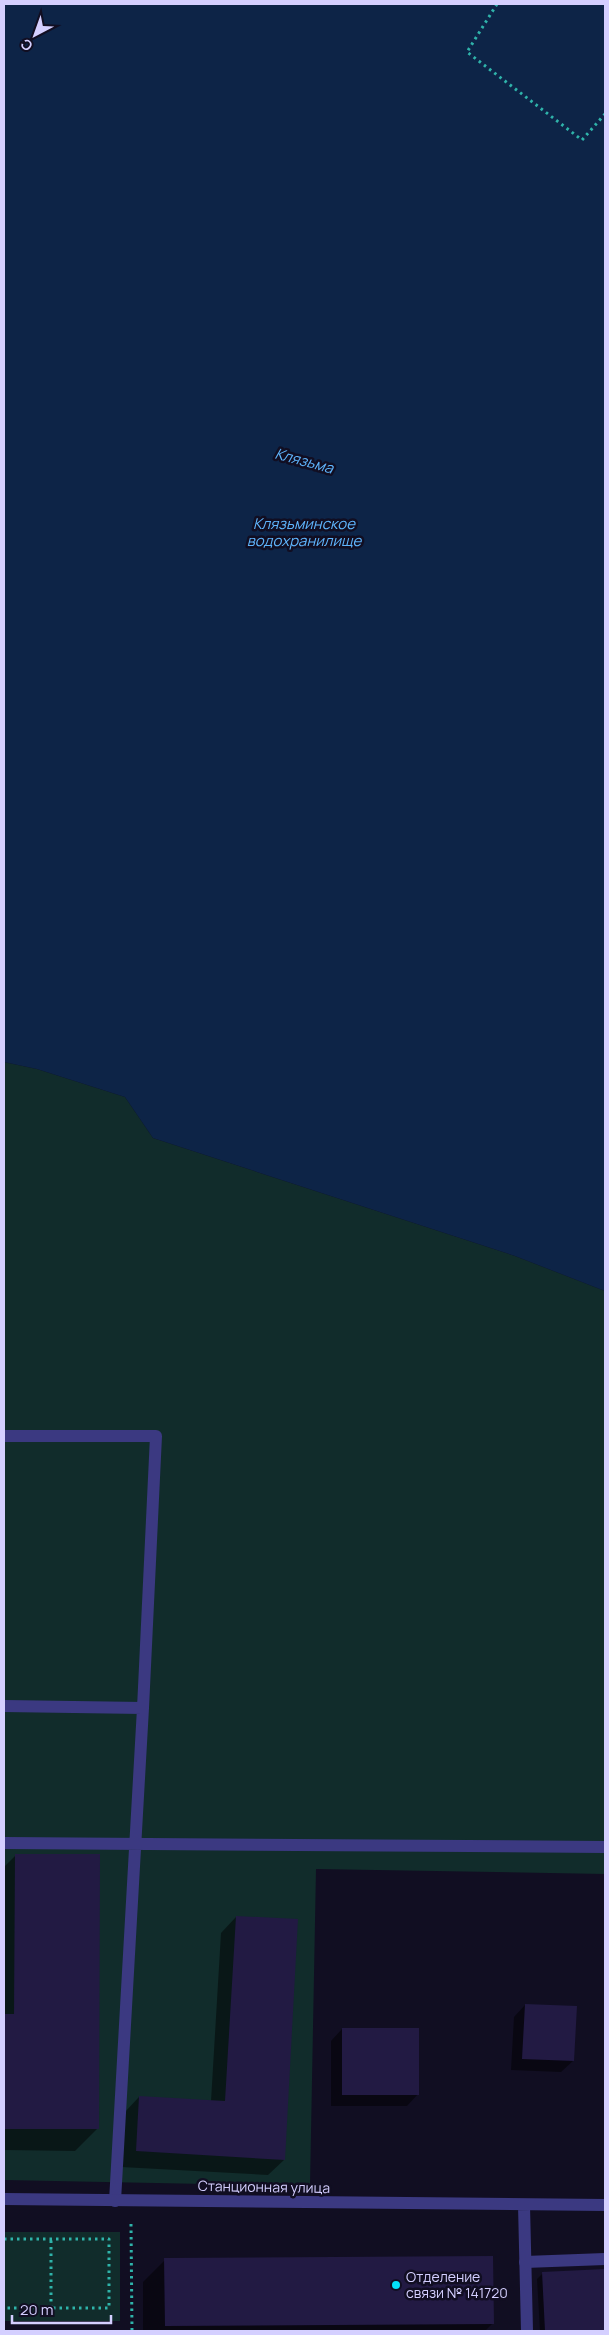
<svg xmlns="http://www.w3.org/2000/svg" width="609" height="2335" viewBox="0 0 609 2335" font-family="Manrope,sans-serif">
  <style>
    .green { fill: #112c2b }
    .water { fill: #0d2447 }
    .shadow { fill: #0007 }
    .building { fill: #221a43 }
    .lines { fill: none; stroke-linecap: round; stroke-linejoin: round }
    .path { stroke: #2fb3aa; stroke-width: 3; stroke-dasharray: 2.5 4; stroke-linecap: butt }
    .lane { stroke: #3b3981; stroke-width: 12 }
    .street { stroke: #3b3981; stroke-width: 12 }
    .poi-dot { fill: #03e1f8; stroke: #110e22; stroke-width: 2 }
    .labels { text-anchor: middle; stroke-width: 5; stroke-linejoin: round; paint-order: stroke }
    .street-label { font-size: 14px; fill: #d4cfff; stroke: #110e22 }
    .poi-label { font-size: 14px; fill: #d4cfff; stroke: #110e22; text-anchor: start }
    .water-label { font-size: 15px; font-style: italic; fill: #5fb5fd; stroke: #110e22 }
  </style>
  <rect width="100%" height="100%" fill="#110e22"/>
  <path class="green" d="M4 1062 37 1069 125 1097 153 1138 515 1256 605 1291V1874L316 1869 310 2186 4 2180Z
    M4 2232H120V2321H4Z"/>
  <path class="water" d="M4 4H605V1291L515 1256 153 1138 125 1097 37 1069 4 1062Z"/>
  <path class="shadow" d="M16 1855 98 2128 75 2151 4 2150V1867Z
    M236 1917 284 2160 268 2175 121 2167 124 2113 139 2097 211 2101 221 1933Z
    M525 2005 573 2061 561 2072 511 2070 514 2017Z
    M342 2029 418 2094 407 2106H331V2041Z
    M165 2260 493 2323 485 2331H143V2282Z
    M605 2270V2331H540L537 2279 543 2273Z"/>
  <path class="building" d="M15 1854H100L99 2129H4V2014H14Z
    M236 1916 298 1919 285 2160 136 2151 139 2096 225 2101Z
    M525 2004 577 2006 574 2061 522 2059Z
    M342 2028H419V2095H342Z
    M493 2256 494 2324 165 2326 164 2258Z
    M605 2269V2331H545L542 2272Z"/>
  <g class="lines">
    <path class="path" d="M497 4 467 52 582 140 605 114
      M131 2224 132 2331
      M4 2239H109V2308H4
      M51 2308V2239"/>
    <path class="lane" d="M4 1436H156L143 1708 115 2201
      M4 1706 143 1708
      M4 1843 605 1847
      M525 2262 605 2259"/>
    <path class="street" d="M4 2199 605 2205
      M524 2205 527 2331"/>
  </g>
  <circle class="poi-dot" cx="396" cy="2285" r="5"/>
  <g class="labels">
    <g class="street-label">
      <text transform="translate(264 2187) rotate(1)" y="5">Станционная улица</text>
    </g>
    <g class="poi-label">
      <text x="406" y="2282">Отделение<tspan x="406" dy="16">связи № 141720</tspan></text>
    </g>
    <g class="water-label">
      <text transform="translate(304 461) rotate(15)" y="5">Клязьма</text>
      <text x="304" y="529">Клязьминское<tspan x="304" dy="17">водохранилище</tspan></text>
    </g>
  </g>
  <rect width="609" height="2335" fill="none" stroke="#d4cfff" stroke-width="10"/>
  <g transform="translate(35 35) rotate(221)" stroke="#110e22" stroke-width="4" paint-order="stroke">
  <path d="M0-4L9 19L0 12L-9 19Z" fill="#d4cfff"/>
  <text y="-8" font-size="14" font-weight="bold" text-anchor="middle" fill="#d4cfff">С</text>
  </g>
  <path d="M12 2315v8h99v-8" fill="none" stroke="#d4cfff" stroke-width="2.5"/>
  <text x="20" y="2315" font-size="15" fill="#d4cfff" stroke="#110e22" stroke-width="4" paint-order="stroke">20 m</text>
</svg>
